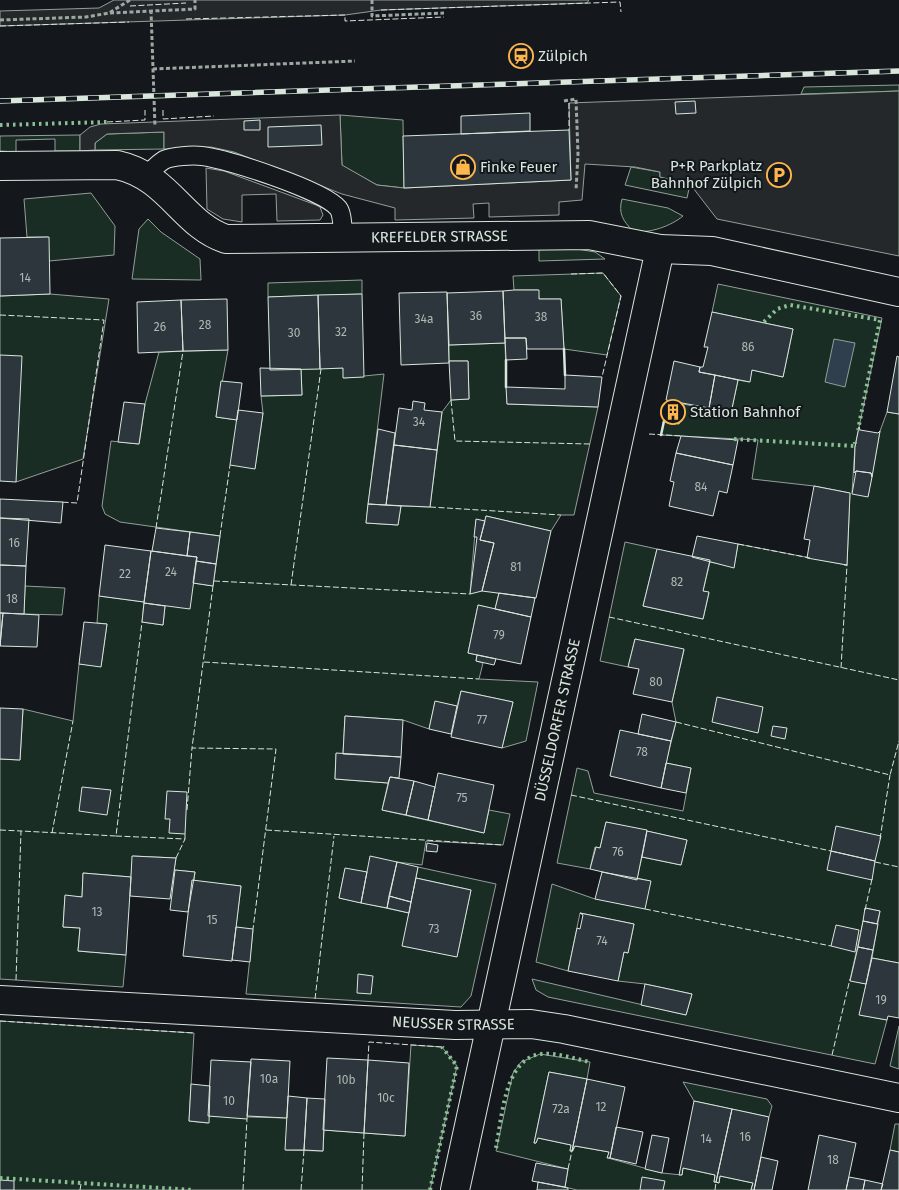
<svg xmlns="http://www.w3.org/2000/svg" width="899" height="1190" viewBox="0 0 899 1190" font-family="'Fira Sans',sans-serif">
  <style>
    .green { fill: #1a2d24; stroke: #939e99 }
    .parking { fill: #24282b; stroke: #939e99 }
    .water { fill: #2f3f4d; stroke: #939e99 }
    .building { fill: #2c363c; stroke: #d8e6dc }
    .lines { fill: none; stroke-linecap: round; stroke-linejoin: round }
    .service-casing { stroke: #d8e6dc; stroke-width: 20 }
    .minor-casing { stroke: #d8e6dc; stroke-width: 30 }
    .path { stroke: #9da8a2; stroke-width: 3; stroke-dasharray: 4 2.5; stroke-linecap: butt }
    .service { stroke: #14181c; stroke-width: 18 }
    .minor { stroke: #14181c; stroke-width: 28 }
    .rail-casing { stroke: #d8e6dc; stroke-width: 5.5 }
    .rail { stroke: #14181c; stroke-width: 4; stroke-dasharray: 11; stroke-linecap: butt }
    .hedge { stroke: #8ac095; stroke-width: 4; stroke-dasharray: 2.5 4; stroke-linecap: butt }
    .fence { stroke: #d8e6dc; stroke-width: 1; stroke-dasharray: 6 2.5; stroke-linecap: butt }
    .wall { stroke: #d8e6dc; stroke-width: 2.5 }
    .labels { text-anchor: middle; stroke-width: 4; stroke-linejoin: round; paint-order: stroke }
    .number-label { font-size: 12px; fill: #adbab4 }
    .poi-label { font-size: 15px; fill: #d8e6dc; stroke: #14181c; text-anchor: start }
    .street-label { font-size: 15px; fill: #d8e6dc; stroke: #14181c }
  </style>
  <rect width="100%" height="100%" fill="#14181c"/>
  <path class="green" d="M899 85V91L801 94 804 87Z
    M340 115 403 120 404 188 377 185 342 166Z
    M164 132V149L95 150V143L107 134Z
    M80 135V151H55V139L16 140V152L0 151V136Z
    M631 167 660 172V177L690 184 687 198 625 185Z
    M91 193 115 226 114 255 49 261 48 237H27L24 199Z
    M622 199 668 208 683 216C671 226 649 234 633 231 623 221 618 213 622 199Z
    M148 219 161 232 200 259 201 280 132 279 139 229Z
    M571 248 595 252 605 259 539 261V249Z
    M603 273 621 296 607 355 564 349 561 299H539L538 290H514L513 276Z
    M362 280V294L268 297V283Z
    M718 284 882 318 855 446 852 493 868 496 880 431 887 412 899 414V963L872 958 880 911 866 908 850 980 866 984 860 1015 887 1020 875 1064 548 997 536 990 532 979 686 1015 692 994 645 984 618 981 624 952 628 953 634 924 580 913 568 971 536 962 552 884 595 899 650 881 637 878 642 857 681 865 687 840 606 822 600 848 595 847 590 869 557 863 577 768 588 771 594 793 683 811 691 768 666 763 676 722 672 702 684 650 635 639 628 667 600 661 625 542 657 549 643 606 703 619 709 593 703 591 710 562 734 567 738 544 847 565 850 493 814 486 752 479 758 440 661 435 667 401 731 413 738 380 749 382 752 370 783 377 793 329 712 312Z
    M50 294 109 299 83 459 16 482 0 355V296Z
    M505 343 507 404 598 407 574 515H561L551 531 486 516 485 521 476 520 470 593 481 590 499 593 495 609 478 605 468 653 477 655 476 661 483 663 479 679 538 682 526 741 502 748 513 702 461 691 457 706 435 702 429 729 403 720 345 716 343 754H336L335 779 388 783 382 810 484 833 489 810 510 814 503 845 426 841 422 865 397 862 367 872 345 869 339 898 409 913 403 946 457 956 471 890 416 878 418 867 496 884 471 996 461 1007 246 994 253 930 236 927 241 886 194 881 195 872 174 870 176 858 133 856 131 877 83 873 82 897 65 896 63 927 80 928 78 951 126 955 123 987 0 979V759L20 760 23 709 73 721 79 664 101 666 107 624 97 623 99 596 144 602 142 622 163 625 165 606 193 583 213 586 220 536 120 522 105 514 102 506 111 441 139 444 145 404 159 352 228 350 216 417 237 420 255 468 263 413 261 396 302 395 301 369 343 368 344 378 384 374 366 523 398 525 401 506 430 507 442 412 451 400 469 399 468 361H449V345Z
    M25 586 65 588 62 615 24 614Z
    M0 1021 194 1033 189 1121 208 1123 209 1116 287 1118 286 1150 323 1151 324 1130 405 1136 411 1045 442 1047 457 1066 430 1190H0Z
    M899 1026V1069L890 1066Z
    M540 1054 590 1062 587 1079 549 1072 534 1143H536L538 1138 571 1145 570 1151H573L575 1146 609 1152 608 1158 662 1173 682 1175 683 1168 715 1175 714 1182 719 1183 720 1176 753 1183 751 1189 753 1190H577L565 1187 568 1169 496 1151 513 1073 521 1062Z
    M683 1082 767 1099 772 1106 769 1117 694 1101Z
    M895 1124H899V1152L890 1150Z"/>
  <path class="parking" d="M114 0H589L587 3 381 10 345 15 0 26V11L99 8Z
    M899 91V256L717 219 690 184 660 177V172L635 167 585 164 582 200 559 202V215L489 217V203L473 204 474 218 395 220V208L342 194 234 152 211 147 164 149V132L107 134 95 143V150L80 151V135L90 127 101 124 340 115 342 165 377 185 404 188 571 180 569 103Z
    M206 168 224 171 316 205 320 207 323 215 320 220 277 221 276 194 242 195V222L223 219 207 209Z"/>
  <path class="water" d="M834 339 855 343 845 387 825 382Z"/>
  <path class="building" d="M695 101 696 113 676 114 675 102Z
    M530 113V131L461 134V116Z
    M260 120V130H244V121Z
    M321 125 322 145 268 147V127Z
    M569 130 571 180 404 188 403 136Z
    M49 237 50 294 0 296V238Z
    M514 290H539V299H561L564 349H527L526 338H505L503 291Z
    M503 291 505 343 449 345 447 293Z
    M447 292 449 363 401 365 399 293Z
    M362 294 364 377 343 378V368L320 369 318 295Z
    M318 295 320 369 270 370 268 297Z
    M227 299 228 350 183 351 181 300Z
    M181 300 183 351 138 353 137 302Z
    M712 312 793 329 783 377 752 370 750 382 699 372 700 367H703L708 347H704Z
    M505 338H526L527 359 506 360Z
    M0 355 22 356 16 482 0 481Z
    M897 356 899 357V414L887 412Z
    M449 361H468L469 399 451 400Z
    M674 361 700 367 699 372 715 375 709 408 666 400Z
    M260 368 301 369 302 395 261 396Z
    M565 375 602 377 598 407 507 404 506 387 565 389Z
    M715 375 738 380 731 413 709 408Z
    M221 381 242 383 237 420 216 417Z
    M413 401 425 403 424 410 442 412 437 450 394 445 399 408 412 410Z
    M667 401 682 404 679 424 664 421Z
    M124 402 145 404 139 444 118 442Z
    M238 410 263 413 255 469 230 465Z
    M859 427 860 430 878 433 880 431 872 477 871 473 856 471 854 473 855 447Z
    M378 429 395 433 386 505 368 504Z
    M681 436 738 440 733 465 676 453Z
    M394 445 437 450 430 507 386 505Z
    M676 453 733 465 727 493 719 491 713 516 669 506 674 482 670 481Z
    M856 471 871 473 872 477 868 497 852 494Z
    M814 486 850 493 847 565 807 558 810 540 804 539Z
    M0 499 63 502 61 523 0 518Z
    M368 504 401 506 398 525 366 523Z
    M486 516 551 531 536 598 482 591 494 543 480 540Z
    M0 518 29 519 26 566 0 565Z
    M476 519 485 521 480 540 494 543 482 591 470 594 477 537H474Z
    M156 528 190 532 187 556 152 551Z
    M190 532 220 536 216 564 196 561 197 557 187 556Z
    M697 536 738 544 734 568 692 557Z
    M105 545 151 551 144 602 99 596Z
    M657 549 710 560 703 591 709 592 703 619 643 606Z
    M151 551 197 557 190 609 144 603Z
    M196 561 216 564 213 586 193 583Z
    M0 565 26 566 24 614 0 613Z
    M499 593 535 598 531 617 495 609Z
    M144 603 165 606 163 625 142 622Z
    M478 605 531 617 521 664 468 653Z
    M0 613H3L0 646Z
    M3 613 39 615 37 647 0 646Z
    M84 622 107 624 101 667 79 664Z
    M635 639 684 649 672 702 633 694 639 669 628 667Z
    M477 655 496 659 494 665 476 661Z
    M461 691 513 702 502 748 451 737Z
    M717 697 763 707 758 733 712 722Z
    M435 701 457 706 451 734 429 729Z
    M0 708 23 709 20 760 0 759Z
    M642 714 676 722 671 741 638 734Z
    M345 716 403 720 401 757 343 754Z
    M773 726 787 728 785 739 771 736Z
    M620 730 671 741 661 788 610 776Z
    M336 753 401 757 399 778 390 777 388 783 335 779Z
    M666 763 691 768 686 793 661 788Z
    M438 773 494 785 484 833 428 820Z
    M390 777 414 781 406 815 382 810Z
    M414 781 435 787 428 820 406 815Z
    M82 787 111 790 107 815 79 811Z
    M167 791 187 792 185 834 169 833 170 819H165Z
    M606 822 647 830 637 880 590 869 596 847 600 848Z
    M836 826 881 836 875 861 831 851Z
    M647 831 687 840 681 865 642 857Z
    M427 843 438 845 437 852 426 851Z
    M831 851 875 861 872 880 827 870Z
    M132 856 176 858 170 899 130 896Z
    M370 856 397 862 387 908 361 903Z
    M397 862 418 867 411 902 389 896Z
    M345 868 367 872 361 903 339 898Z
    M175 870 195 872 188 912 170 910Z
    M602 872 651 881 645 909 595 899Z
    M83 873 131 877 126 955 78 951 80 928 63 927 65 895 82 897Z
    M416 878 471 890 457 957 402 946Z
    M192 880 241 886 232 961 183 956Z
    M389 896 411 902 409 913 387 908Z
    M865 908 880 911 877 924 863 921Z
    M580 913 634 924 628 953 624 952 618 981 568 971 577 928 580 929 583 915Z
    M863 921 878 924 873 950 858 947Z
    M836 925 859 930 855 952 831 946Z
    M236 927 253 929 250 962 232 960Z
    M858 947 873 950 866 984 850 981Z
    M872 958 899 963V1018L888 1016 887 1020 859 1015Z
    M358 974 373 976 371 994 357 993Z
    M645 984 692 994 686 1015 641 1005Z
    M327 1058 368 1060 364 1133 323 1130Z
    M251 1059 290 1061 287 1118 247 1116Z
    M211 1060 251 1062 247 1119 208 1116Z
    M368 1060 409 1063 405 1136 364 1133Z
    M549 1072 587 1079 572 1151H570L571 1145 538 1138 536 1143H534Z
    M587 1079 625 1087 610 1158H607L609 1152 575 1146 572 1151Z
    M191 1084 210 1086 209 1123 189 1121Z
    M288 1096 307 1098 304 1150H285Z
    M307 1098 325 1099 323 1151 304 1150Z
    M694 1101 732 1109 716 1182H714L715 1175 683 1168 682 1175H679Z
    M732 1109 769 1117 754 1190H751L753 1183 720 1176 719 1183 716 1182Z
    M616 1127 643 1132 636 1164 610 1158Z
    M652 1135 669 1138 662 1173 645 1169Z
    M819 1135 856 1143 846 1190H808Z
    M890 1150 899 1152V1190H881Z
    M761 1157 778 1161 772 1190H754Z
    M536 1163 568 1169 565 1187 532 1181Z
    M642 1177 665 1181 663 1190H640Z
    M849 1177 865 1180 863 1190H846Z
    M0 1180 14 1181V1190H0Z
    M865 1180 883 1184 881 1190H863Z
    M538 1182 568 1188V1190H537Z"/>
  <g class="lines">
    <defs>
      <path id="service" d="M146 176C152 171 157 164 164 160 173 156 192 155 202 156 227 159 323 190 338 208 343 214 342 230 344 238"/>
      <g id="minor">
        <path id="s1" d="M0 166 117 165C169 176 183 225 226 239L589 235 660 249 712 251 899 292"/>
        <path id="s2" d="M0 1000 455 1025 531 1024 564 1029 899 1098"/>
        <path id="s3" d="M455 1190 660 249"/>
      </g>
    </defs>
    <use href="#service" class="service-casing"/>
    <use href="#minor" class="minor-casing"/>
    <path class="path" d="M372 0V16L444 13
      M151 10 155 127
      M110 13 195 9V0
      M0 20 86 17 109 13 130 0
      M153 69 355 61
      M564 101 576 99 578 154 576 190"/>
    <use href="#service" class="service"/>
    <use href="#minor" class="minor"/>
    <defs>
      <path id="rail" d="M0 101 899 71"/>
    </defs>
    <use href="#rail" class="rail-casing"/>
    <use href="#rail" class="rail"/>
    <path class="hedge" d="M0 125 107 122
      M764 322 777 309 790 305 880 320 858 430
      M734 439 855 446V442
      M496 1148C502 1119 504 1058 541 1054 556 1052 575 1059 590 1062
      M0 1178 194 1190
      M430 1190 457 1066 442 1047"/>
    <path class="fence" d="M130 6 186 3
      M381 10 620 2 621 12
      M186 19 345 15V21L444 17
      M0 26 129 22
      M569 103V130
      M163 110V119L214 116
      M107 122 145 120V110
      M571 274 603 273 621 296 602 377
      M0 315 104 320 77 503 60 502
      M451 400 455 441 590 444
      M649 434 683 436
      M430 507 561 515
      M156 528 183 351
      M220 536 230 465
      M738 544 810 558
      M214 581 470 594
      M291 585 321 369
      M213 586 192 748 276 749 253 929
      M609 617 899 680
      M204 662 479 679
      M841 668 847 565H844
      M676 722 890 775 899 741
      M571 795 831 851
      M187 810 192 748
      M0 830 21 831
      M266 830 503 845
      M52 833 73 721
      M116 836 185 839V832
      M880 839 890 775
      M176 858 185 839
      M875 862 899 867
      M645 909 831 946
      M865 910 872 879
      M16 980 21 831 116 836 142 622
      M315 999 334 836
      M0 1021 194 1033
      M832 1055 850 979
      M368 1060 369 1042 442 1047
      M568 1169 572 1151
      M80 1190 81 1184
      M183 1190V1189
      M243 1190 247 1119
      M301 1190 304 1150
      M362 1190 364 1133
      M715 1190 716 1182"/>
    <path class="wall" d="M564 349 565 375
      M506 360V387
      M661 435 664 421"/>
  </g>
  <defs>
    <symbol id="station-ring" viewBox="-11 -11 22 22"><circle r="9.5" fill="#14181c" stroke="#ffb74d" stroke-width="1.5"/><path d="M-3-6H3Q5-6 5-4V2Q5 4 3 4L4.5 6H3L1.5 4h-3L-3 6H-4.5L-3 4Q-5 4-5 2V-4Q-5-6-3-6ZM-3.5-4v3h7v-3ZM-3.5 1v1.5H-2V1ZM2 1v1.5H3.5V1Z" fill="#ffb74d"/></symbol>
    <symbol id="shop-ring" viewBox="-11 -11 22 22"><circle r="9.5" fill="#14181c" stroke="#ffb74d" stroke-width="1.5"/><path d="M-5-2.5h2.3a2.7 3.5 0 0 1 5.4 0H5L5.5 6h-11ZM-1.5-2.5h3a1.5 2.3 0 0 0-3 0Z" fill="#ffb74d"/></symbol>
    <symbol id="parking-ring" viewBox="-11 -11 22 22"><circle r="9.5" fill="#14181c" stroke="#ffb74d" stroke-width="1.5"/><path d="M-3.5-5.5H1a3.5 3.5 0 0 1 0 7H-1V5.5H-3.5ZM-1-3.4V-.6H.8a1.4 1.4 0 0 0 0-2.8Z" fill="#ffb74d"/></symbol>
    <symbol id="building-ring" viewBox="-11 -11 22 22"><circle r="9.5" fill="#14181c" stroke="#ffb74d" stroke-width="1.5"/><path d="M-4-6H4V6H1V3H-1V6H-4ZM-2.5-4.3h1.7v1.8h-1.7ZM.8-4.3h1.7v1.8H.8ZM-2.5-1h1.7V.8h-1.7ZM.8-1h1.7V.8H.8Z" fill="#ffb74d"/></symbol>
  </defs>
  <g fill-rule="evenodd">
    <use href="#station-ring" x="507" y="42" width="28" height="28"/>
    <use href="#shop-ring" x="449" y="153" width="28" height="28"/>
    <use href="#parking-ring" x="765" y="161" width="28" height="28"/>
    <use href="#building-ring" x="659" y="398" width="28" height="28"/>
  </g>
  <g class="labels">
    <g class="number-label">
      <text x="25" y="282">14</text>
      <text x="476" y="320">36</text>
      <text x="541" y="321">38</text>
      <text x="424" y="323">34a</text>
      <text x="205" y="329">28</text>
      <text x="160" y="331">26</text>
      <text x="341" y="336">32</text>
      <text x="294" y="337">30</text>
      <text x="748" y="351">86</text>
      <text x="419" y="426">34</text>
      <text x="701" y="491">84</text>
      <text x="14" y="547">16</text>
      <text x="516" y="571">81</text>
      <text x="171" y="576">24</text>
      <text x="125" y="578">22</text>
      <text x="677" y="586">82</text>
      <text x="12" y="603">18</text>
      <text x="499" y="639">79</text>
      <text x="656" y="686">80</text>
      <text x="482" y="724">77</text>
      <text x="642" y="756">78</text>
      <text x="462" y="802">75</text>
      <text x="618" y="856">76</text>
      <text x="97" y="916">13</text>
      <text x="212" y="924">15</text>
      <text x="434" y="933">73</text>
      <text x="602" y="945">74</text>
      <text x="881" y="1004">19</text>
      <text x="269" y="1083">10a</text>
      <text x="346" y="1084">10b</text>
      <text x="386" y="1102">10c</text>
      <text x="229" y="1105">10</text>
      <text x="601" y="1111">12</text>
      <text x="561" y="1113">72a</text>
      <text x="745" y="1141">16</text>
      <text x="706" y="1143">14</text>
      <text x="833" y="1164">18</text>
    </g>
    <g class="poi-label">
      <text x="538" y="61">Zülpich</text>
      <text x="762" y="171" text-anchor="end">P+R Parkplatz<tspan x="762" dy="17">Bahnhof Zülpich</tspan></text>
      <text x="480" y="172">Finke Feuer</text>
      <text x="690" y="417">Station Bahnhof</text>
    </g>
    <g class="street-label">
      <text dy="5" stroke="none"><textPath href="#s1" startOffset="464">KREFELDER STRASSE</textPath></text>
      <text dy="5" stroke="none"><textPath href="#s3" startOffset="481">DÜSSELDORFER STRASSE</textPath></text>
      <text dy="5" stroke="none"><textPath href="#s2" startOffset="454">NEUSSER STRASSE</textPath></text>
    </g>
  </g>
</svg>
